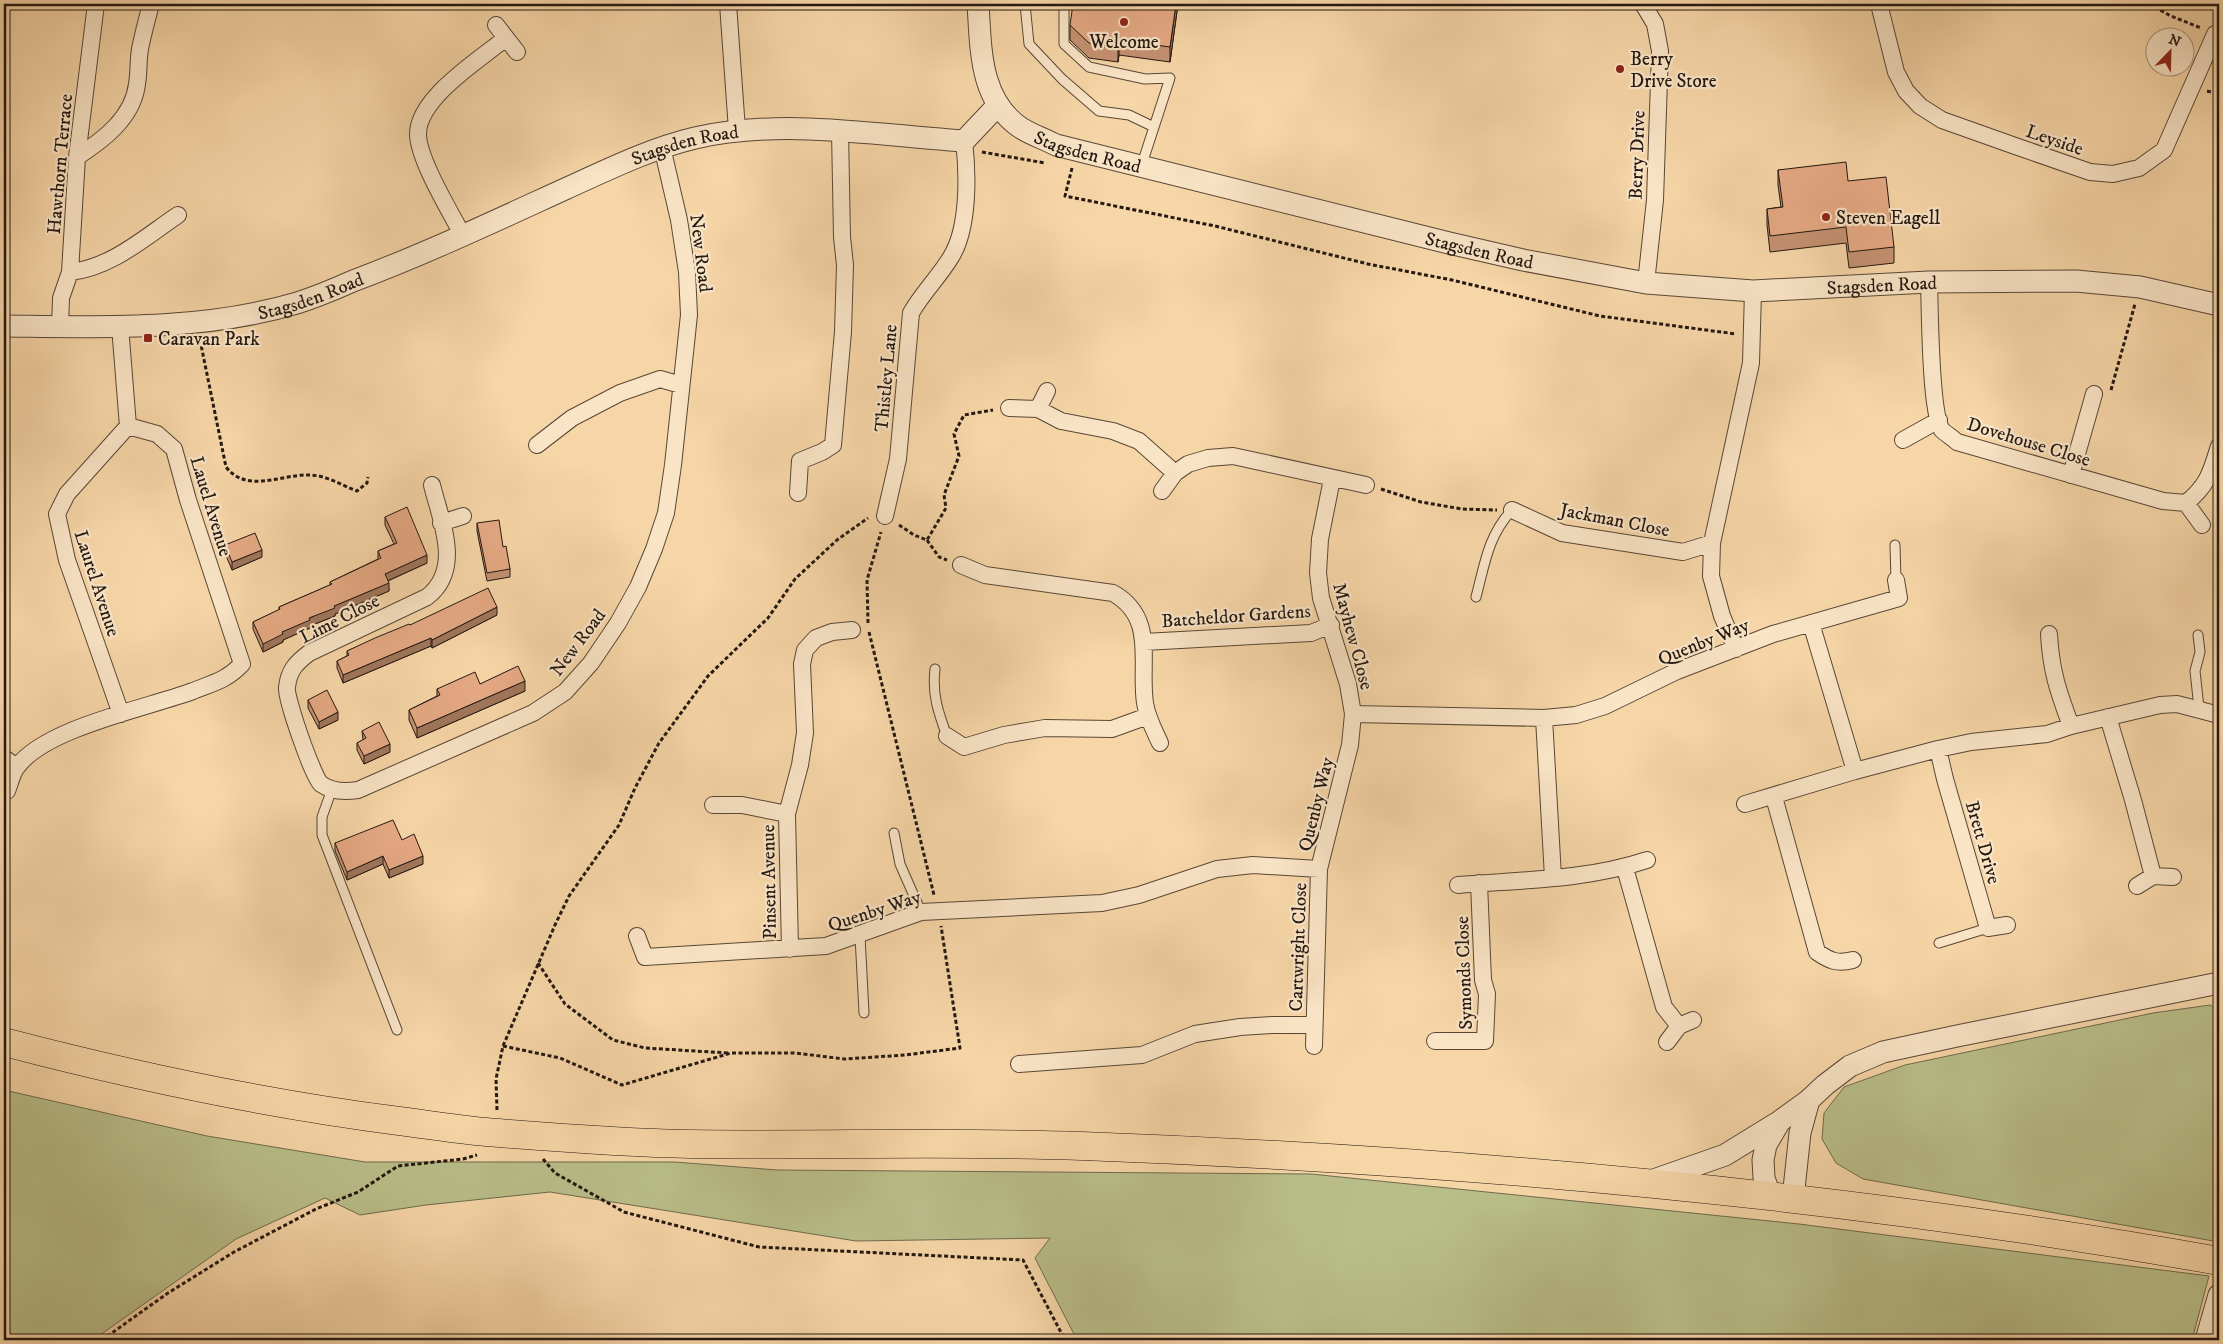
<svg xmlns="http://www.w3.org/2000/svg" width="2223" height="1344" viewBox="0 0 2223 1344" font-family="'IM FELL DW Pica',serif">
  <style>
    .green { fill: #b9be89; stroke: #6e6b4d }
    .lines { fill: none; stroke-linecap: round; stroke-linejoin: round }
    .stream { stroke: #6d7870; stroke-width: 5.5 }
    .service-casing { stroke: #584736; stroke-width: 11 }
    .minor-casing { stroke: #584736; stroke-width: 18 }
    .tertiary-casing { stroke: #584736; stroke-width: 23 }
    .trunk-casing { stroke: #241811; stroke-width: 29 }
    .path { stroke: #241811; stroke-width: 3; stroke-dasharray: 4 2.5; stroke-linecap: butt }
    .service { stroke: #f9e4c6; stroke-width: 9 }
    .minor { stroke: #f9e4c6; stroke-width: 16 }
    .tertiary { stroke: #f9e4c6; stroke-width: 21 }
    .trunk { stroke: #f6d5a7; stroke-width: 28 }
    .wall { fill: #c59172; stroke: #241811 }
    .shaded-wall { fill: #a0765c; stroke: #241811 }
    .building { fill: #e5a984; stroke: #241811 }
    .poi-dot { fill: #8f2418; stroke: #f9e4c6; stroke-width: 2 }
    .labels { text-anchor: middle; stroke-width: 4.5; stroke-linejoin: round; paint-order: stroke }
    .poi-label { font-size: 19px; fill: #241811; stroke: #f9e4c6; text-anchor: start }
    .street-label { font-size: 19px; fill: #241811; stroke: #f9e4c6 }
  </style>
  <rect width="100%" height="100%" fill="#f6d5a7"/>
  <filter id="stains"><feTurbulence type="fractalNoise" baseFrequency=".004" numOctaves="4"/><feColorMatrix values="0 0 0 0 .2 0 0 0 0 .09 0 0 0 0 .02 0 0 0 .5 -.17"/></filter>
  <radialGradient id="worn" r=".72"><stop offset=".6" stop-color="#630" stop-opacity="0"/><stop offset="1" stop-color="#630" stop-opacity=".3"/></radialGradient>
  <path class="green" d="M2210 1005 2219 1011V1242L1863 1179 1836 1163 1822 1139 1824 1113 1844 1087 1905 1065 2153 1013Z
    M4 1090 207 1136 365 1162H675L777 1170 1311 1174 1799 1224 2209 1276 2192 1340H1077L1035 1258 1050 1238 856 1241 550 1192 426 1205 360 1215 325 1198 236 1239 93 1340H4Z"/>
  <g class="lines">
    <path class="stream" d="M4 5V4"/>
    <defs>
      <path id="service" d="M1025 4 1029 44 1062 79 1099 111 1129 115 1154 127
        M1064 4V44L1089 67 1145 79 1170 78 1141 167
        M1895 545 1896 580
        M1476 597C1485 563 1488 536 1512 510
        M2198 635 2200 652 2195 671 2199 708
        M935 669C932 694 938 712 947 736
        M332 789 322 817V835L397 1030
        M894 833 900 864 921 912
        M860 936 864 1013
        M1939 943 1988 928"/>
      <path id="minor" d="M728 4 737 130
        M1643 4 1655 24 1660 51 1655 200 1646 283
        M1879 4 1896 72 1906 91 1920 106 1942 120 2018 147 2090 172 2113 174 2139 168 2164 150 2215 34
        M496 25 517 52
        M77 157C103 140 133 118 137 84 139 73 138 61 140 49 143 34 147 19 151 4
        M463 236C451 213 418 159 418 134 418 98 479 60 506 38
        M70 272C111 268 145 237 178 215
        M1929 282C1930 309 1930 412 1942 430 1946 434 1953 438 1957 442L2163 501 2186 503C2208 485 2211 472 2219 446
        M60 327 61 298 70 272 77 157 96 4
        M1009 408 1038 409 1061 421 1113 431 1139 441 1175 473
        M1038 409 1047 391
        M1903 440 1939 420
        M537 445 572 418 620 393 660 379 681 385
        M2071 475 2094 394
        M432 485C441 522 463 569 427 597L309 653C296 663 289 670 287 687 285 697 313 777 321 784 332 792 345 792 358 790L533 713 565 692 591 663 618 623 638 587 654 549 666 513 673 465 689 315 687 272 679 220 662 147
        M1162 491 1175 473 1188 464 1208 458 1233 456 1366 485
        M798 493 800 461 822 452 833 445 843 332 845 265 842 237 840 131
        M2186 503 2202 525
        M1512 510 1562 533 1683 552 1712 543
        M885 516 898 459 911 313C923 292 939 277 951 257 969 228 968 174 964 141
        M441 523 463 516
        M961 565 985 575 1113 593C1157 618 1139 663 1145 703 1147 717 1154 730 1160 743
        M1811 623 1855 771
        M2049 634C2051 671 2058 691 2071 726
        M1144 642 1311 633 1331 625
        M1736 649 1722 616 1711 576 1712 543 1751 363 1753 291
        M121 714 67 560 57 514 67 494 128 426
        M1353 714 1544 718 1576 715 1605 706 1677 671 1773 634 1899 598 1896 580
        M2108 717 2133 800 2153 876
        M1544 718 1553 877
        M947 736 964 747 1004 735 1045 728 1112 729 1148 716
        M1938 749 1945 779 1988 928 2007 925
        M4 758 17 767
        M7 791C10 784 12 773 17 767 45 728 147 708 193 691 213 683 227 680 242 664L188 500 174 449 157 434 128 426 120 326
        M1774 797 1817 952C1830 961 1837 964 1853 960
        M1745 804 1855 771 1938 749 1971 742 2047 734 2071 726 2160 705 2177 704 2219 715
        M713 805H742L787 814
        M1625 868 1664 1007 1679 1026
        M1458 885C1521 880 1587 880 1647 860
        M2137 886 2153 876 2173 877
        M637 936 645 957 826 946 921 912 1102 903 1139 895 1217 869 1253 865 1319 869
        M790 949 787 814 800 765 805 733 802 664 805 650 816 638 832 632 852 630
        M1435 1041H1485L1487 994 1483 980 1479 883
        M1667 1042 1679 1026 1693 1020
        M1314 1046 1319 869 1350 745 1353 714 1348 684 1321 598 1318 573 1320 539 1332 479
        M1019 1064 1142 1055 1195 1034 1240 1027 1272 1025H1314"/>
      <g id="tertiary">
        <path id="s1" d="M978 4C981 48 979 100 1021 128 1032 135 1045 139 1056 145L1449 243 1523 260 1646 283 1753 291 1929 282 2076 281 2140 287 2219 305"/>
        <path id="s2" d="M4 326C101 327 203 331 297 303 316 297 335 289 353 281 425 254 495 221 565 189 607 170 649 149 695 138 780 118 877 135 964 141L998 105"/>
        <path d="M1648 1182 1725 1155 1777 1123"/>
        <path d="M1770 1195 1764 1178 1763 1160 1766 1145 1780 1121 1809 1100 1825 1085 1850 1066 1883 1052 1957 1036 2219 983"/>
        <path d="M1793 1198 1800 1133 1809 1100"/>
        <path d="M2206 1340 2219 1295"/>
      </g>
      <path id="trunk" d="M4 1042C134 1076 266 1104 399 1121 432 1125 466 1131 499 1133 562 1138 626 1143 690 1144 821 1146 951 1141 1082 1146 1463 1160 1844 1194 2219 1261"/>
    </defs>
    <use href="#service" class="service-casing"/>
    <use href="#minor" class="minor-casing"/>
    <use href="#tertiary" class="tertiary-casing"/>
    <use href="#trunk" class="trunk-casing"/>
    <path class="path" d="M2149 4 2171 16 2201 28
      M2207 91 2219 94
      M982 152 1045 163
      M1072 168 1065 196 1215 226 1368 264 1452 280 1600 316 1736 334
      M200 340 226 467C247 494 282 474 309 475 326 475 341 485 357 491L367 483 368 477
      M2111 390 2135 304
      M1381 489 1421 502 1462 509 1497 510
      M899 525 914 535 927 540 946 508 944 495 959 456 954 434 964 415 993 410
      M927 540 939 557 947 560
      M868 623 867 580 881 532
      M869 632 934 895
      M538 963 565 1004 613 1040 645 1048 728 1053
      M503 1046 560 1058 622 1085 731 1053H794L845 1059 905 1055 960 1048 941 926
      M497 1110 496 1079 503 1046 555 925 569 896 619 825 635 788 659 743 708 676 768 618 795 579 837 540 868 518
      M543 1159 555 1173 624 1212 759 1247 1023 1260 1065 1340
      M102 1340 168 1293 234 1252 316 1209 358 1192 398 1166 463 1159 477 1155"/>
    <use href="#service" class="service"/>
    <use href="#minor" class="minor"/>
    <use href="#tertiary" class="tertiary"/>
    <use href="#trunk" class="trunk"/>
  </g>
  <path class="wall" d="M1178 4 1170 62 1119 55 1118 62 1089 58 1070 40V25Z
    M1778 170 1848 181 1894 247V263L1849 268 1846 243 1770 252 1767 225V209L1781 207 1778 185Z
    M385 517 427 563 388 581 389 591 335 614V616L310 626V628L283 640V642L263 652 253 629V622L279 610V607L330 585V582L378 559V551L394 544 385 525Z
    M477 523 503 547 510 569V577L487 581 477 531Z
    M225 545 262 557 232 570 225 553Z
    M497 615 432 648 431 646 343 683 337 668V661L347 656V651L410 625Z
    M480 684 525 691 417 738 409 720V710L437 696V689Z
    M308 700 338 720 319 729 308 708Z
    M362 731 390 752 364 764 357 750V743L363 740Z
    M402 840 423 864 389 878 383 864 347 880 335 851V843Z"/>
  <path class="shaded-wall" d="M1176 4H1178L1170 62V47Z
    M1119 40V55L1118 62V47Z
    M262 550V557L232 570V562Z
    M427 555V563L385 582V574Z
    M389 583V591L335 614V616L310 626V628L283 640V642L263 652V644L282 632 334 606Z
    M497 607V615L432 648V640Z
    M431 638V646L343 683V675Z
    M525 681V691L417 738V728Z
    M338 712V720L319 729V722Z
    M390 744V752L364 764V756Z
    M383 856V864L347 880V872Z
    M423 856V864L389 878V870Z"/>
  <path class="building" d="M1073 4H1176L1170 47 1119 40 1118 47 1089 43 1070 25Z
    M1846 162 1848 181 1886 177 1894 247 1849 252 1846 227 1770 236 1767 209 1783 207 1778 170Z
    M407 507 427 555 385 574 389 583 334 606 335 608 309 618 310 620 282 632 283 634 263 644 253 622 280 609 279 607 332 584 330 582 381 558 378 551 397 543 385 517Z
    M499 520 503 547 506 546 510 569 487 573 477 523Z
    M255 533 262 550 232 562 225 545Z
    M488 588 497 607 432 640 431 638 343 675 337 661 349 655 347 651 375 638 409 624 410 625Z
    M518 666 525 681 417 728 409 710 440 695 437 689 475 672 480 684Z
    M327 690 338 712 319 722 308 700Z
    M379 722 390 744 364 756 357 743 366 738 362 731Z
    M393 820 402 840 414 834 423 856 389 870 383 856 347 872 335 843Z"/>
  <g class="poi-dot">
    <circle cx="1124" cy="22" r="5"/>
    <circle cx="1620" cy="69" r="5"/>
    <circle cx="1826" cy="217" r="5"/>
    <rect x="143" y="333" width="10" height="10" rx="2.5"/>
  </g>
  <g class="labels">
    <g class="poi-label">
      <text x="1124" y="48" text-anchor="middle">Welcome</text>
      <text x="1630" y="65">Berry<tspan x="1630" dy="22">Drive Store</tspan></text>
      <text x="1836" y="224">Steven Eagell</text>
      <text x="158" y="345">Caravan Park</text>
    </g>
    <g class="street-label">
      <text transform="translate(2055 139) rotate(19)" y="7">Leyside</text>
      <text dy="7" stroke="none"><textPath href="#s2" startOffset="715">Stagsden Road</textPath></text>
      <text dy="7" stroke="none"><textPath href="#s1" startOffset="208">Stagsden Road</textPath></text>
      <text transform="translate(1636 155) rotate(-88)" y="7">Berry Drive</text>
      <text transform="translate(59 164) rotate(-85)" y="7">Hawthorn Terrace</text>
      <text dy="7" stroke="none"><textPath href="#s1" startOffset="612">Stagsden Road</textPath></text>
      <text transform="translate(702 253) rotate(83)" y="7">New Road</text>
      <text dy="7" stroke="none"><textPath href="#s1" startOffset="1018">Stagsden Road</textPath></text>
      <text dy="7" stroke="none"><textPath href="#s2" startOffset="310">Stagsden Road</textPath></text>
      <text transform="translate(885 378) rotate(-85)" y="7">Thistley Lane</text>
      <text transform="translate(2029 441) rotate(17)" y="7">Dovehouse Close</text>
      <text transform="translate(212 506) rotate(73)" y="7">Lauel Avenue</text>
      <text transform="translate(1615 519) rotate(11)" y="7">Jackman Close</text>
      <text transform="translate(98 583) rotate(72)" y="7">Laurel Avenue</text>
      <text transform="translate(1236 615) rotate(-4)" y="7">Batcheldor Gardens</text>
      <text transform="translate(339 618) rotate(-27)" y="7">Lime Close</text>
      <text transform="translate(1354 636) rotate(75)" y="7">Mayhew Close</text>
      <text transform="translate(1703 641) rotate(-22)" y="7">Quenby Way</text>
      <text transform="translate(577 642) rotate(-53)" y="7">New Road</text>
      <text transform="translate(1315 804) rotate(-76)" y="7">Quenby Way</text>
      <text transform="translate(1984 842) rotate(74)" y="7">Brett Drive</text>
      <text transform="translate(768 882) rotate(-91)" y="7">Pinsent Avenue</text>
      <text transform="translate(874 910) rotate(-18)" y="7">Quenby Way</text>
      <text transform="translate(1297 947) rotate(-88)" y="7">Cartwright Close</text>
      <text transform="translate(1463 973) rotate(-92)" y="7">Symonds Close</text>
    </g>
  </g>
  <rect width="2223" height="1344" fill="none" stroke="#f6d5a7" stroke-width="20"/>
  <rect x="5" y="5" width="2213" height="1334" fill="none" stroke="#241811" stroke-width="2.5"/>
  <rect x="10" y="10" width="2203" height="1324" fill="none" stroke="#241811"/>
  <g transform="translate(2170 52) rotate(23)"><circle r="24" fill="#f9e4c6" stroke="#a4927e"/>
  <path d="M0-4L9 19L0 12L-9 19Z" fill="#8f2418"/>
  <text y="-8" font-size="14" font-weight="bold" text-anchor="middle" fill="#241811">N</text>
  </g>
  <rect width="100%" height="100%" filter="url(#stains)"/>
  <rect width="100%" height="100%" fill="url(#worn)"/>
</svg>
